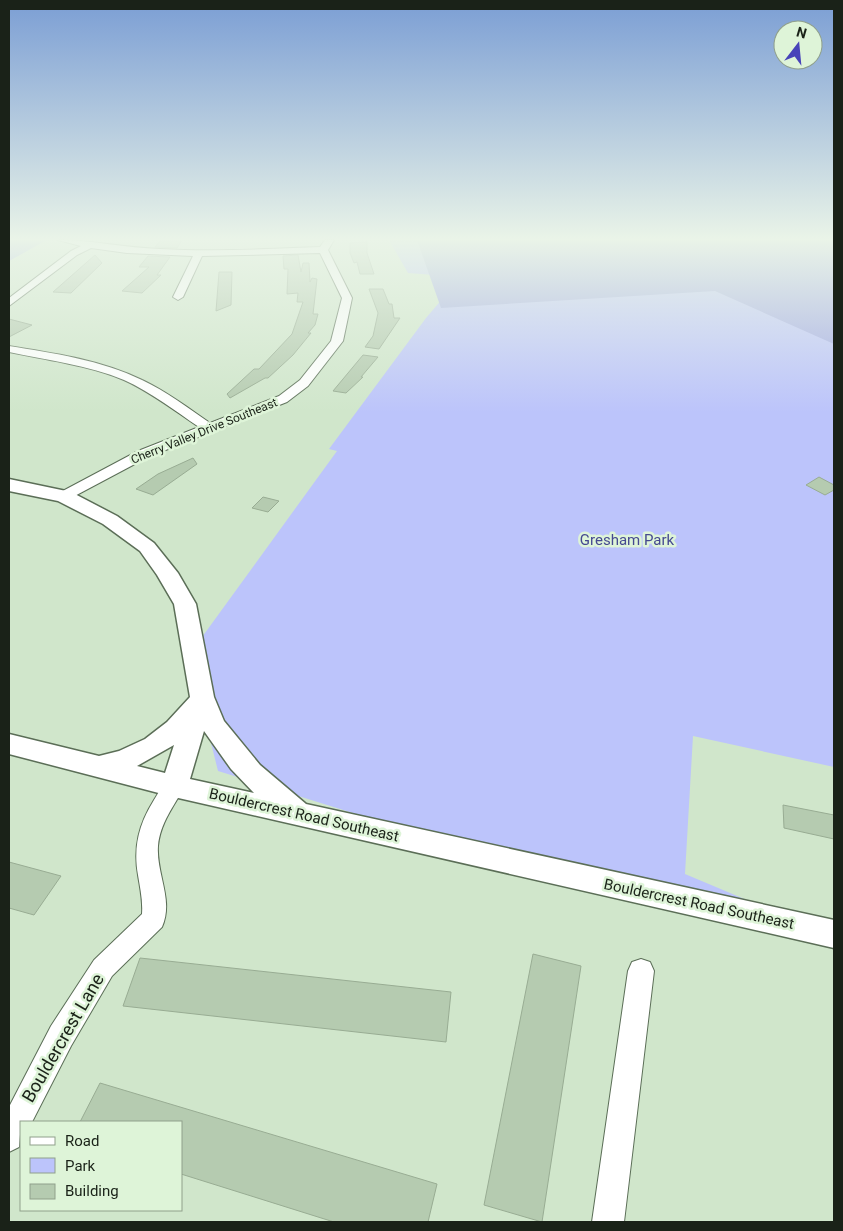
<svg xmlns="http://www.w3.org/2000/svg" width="843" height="1231" viewBox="0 0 843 1231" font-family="Roboto,sans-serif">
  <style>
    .green { fill: #bcc4fb }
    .forest { fill: #a2aae5 }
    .building { fill: #b5cbb0; stroke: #98ac93 }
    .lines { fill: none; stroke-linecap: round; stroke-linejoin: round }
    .minor-casing { stroke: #5b6e57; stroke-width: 2 }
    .tertiary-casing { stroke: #5b6e57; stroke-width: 3 }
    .minor { fill: #fff; fill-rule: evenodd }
    .tertiary { fill: #fff; fill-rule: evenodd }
    .labels { text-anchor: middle; stroke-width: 5; stroke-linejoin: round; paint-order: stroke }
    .far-street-label { font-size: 12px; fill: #1a2218; stroke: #def4d8 }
    .park-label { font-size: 15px; fill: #454990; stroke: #def4d8 }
    .street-label { font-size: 15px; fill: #1a2218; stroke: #def4d8 }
    .near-street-label { font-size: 18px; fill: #1a2218; stroke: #def4d8 }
  </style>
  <rect width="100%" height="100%" fill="#d0e6cb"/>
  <path class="green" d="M389 240H834V767L693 736 685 874 778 913 472 850 218 771 189 655 337 451 329 449 426 318 461 277 408 273Z"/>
  <path class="forest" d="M9 240H47L9 261Z
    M417 240H834V344L715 291 441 308Z"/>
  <path class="building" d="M161 240H182L177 248 155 247Z
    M367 242V253L374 274H360L357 262 354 263 350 253V243Z
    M95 255 102 263 71 293 53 292Z
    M298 255 301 272 303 263H309L310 282 312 278 317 279 313 314H318L315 325 308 333H311L293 355 268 378H265L230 398 227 394 254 369H259L292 334 303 302H297L298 293 287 294 288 269H284L283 256Z
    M148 256 170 257 157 275H161L142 293 122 291 149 267H139Z
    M219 272H232L231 305 216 311Z
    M369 289H383L389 304H392L394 318H400L379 349 365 347 373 336 378 313Z
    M9 319 32 325 9 337Z
    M363 355 378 357 361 377H363L346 393 333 391Z
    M193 458 197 464 153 495 136 489 158 474Z
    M819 477 834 485V490L825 495 806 485Z
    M263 497 279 501 268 512 252 508Z
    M783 805 834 815V839L784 828Z
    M9 862 61 876 34 915 9 908Z
    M533 954 581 966 542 1222 484 1205Z
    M140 958 451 992 446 1042 123 1006Z
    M100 1083 437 1184 428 1222H334L181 1174V1122H80Z"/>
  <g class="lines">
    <defs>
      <path id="minor" d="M58 240C92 240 126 248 160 249 213 252 267 249 320 247L325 240H334L328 250 352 298 343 341 308 386 287 402 148 457 69 499H59L57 496 59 493 138 451 199 427C175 411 151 392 124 380 88 365 47 360 9 352V346C53 353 101 360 142 380 166 391 188 408 210 423L279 396 300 380 331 341 342 298 320 253 202 256 183 297 178 300 173 297 193 256 127 253 91 248 77 255 9 306V298L71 251 81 246Z
        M174 778 182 780 185 786C174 806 160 823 158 846 156 874 174 900 162 927L112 976 71 1046 32 1122H21L19 1147 9 1152V1107L51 1026 94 960 142 914C143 900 140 888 138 875 133 847 139 824 154 800 160 791 163 781 174 778Z
        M641 959 650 962 654 971 624 1222H592L628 971 632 962Z"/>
      <path id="tertiary" d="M9 479 71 492 117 516 154 543 178 573 196 604 214 697 224 721 260 765 306 804 834 920V948L174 797 9 754V734L99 756 119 751 145 739 167 722 190 697 174 604 157 575 140 551 103 524 58 501 9 491ZM204 731 231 769 254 793 190 779ZM174 745 165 773 137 766Z"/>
    </defs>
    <use href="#minor" class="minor-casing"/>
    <use href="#tertiary" class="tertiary-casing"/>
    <use href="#minor" class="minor"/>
    <use href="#tertiary" class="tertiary"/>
  </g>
  <linearGradient id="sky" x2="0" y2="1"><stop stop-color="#7b9ed4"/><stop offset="0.58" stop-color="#eaf4e8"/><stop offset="1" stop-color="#eaf4e8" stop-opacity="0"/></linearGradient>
  <rect width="843" height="412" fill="url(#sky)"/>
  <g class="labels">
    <g class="far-street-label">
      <text transform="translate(204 431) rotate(-22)" y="4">Cherry Valley Drive Southeast</text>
    </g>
    <g class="park-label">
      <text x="627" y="545">Gresham Park</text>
    </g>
    <g class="street-label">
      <text transform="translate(304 815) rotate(13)" y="5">Bouldercrest Road Southeast</text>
      <text transform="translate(699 904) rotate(12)" y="5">Bouldercrest Road Southeast</text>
    </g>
    <g class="near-street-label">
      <text transform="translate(63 1038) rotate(-60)" y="6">Bouldercrest Lane</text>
    </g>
  </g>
  <rect width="843" height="1231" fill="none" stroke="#1a2218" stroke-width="20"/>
  <rect x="20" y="1121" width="162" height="90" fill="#def4d8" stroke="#90a08b"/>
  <rect x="30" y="1137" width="25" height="8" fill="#ffffff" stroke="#90a08b"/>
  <text x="65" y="1146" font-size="15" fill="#1a2218">Road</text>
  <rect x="30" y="1158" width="25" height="15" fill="#bcc4fb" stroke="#90a08b"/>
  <text x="65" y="1171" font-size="15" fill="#1a2218">Park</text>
  <rect x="30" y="1184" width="25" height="15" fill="#b5cbb0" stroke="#90a08b"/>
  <text x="65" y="1196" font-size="15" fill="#1a2218">Building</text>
  <g transform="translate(798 45) rotate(16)"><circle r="24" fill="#def4d8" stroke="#90a08b"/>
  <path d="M0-4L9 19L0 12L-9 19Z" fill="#4743b9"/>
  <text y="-8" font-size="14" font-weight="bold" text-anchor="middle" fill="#1a2218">N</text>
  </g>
</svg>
